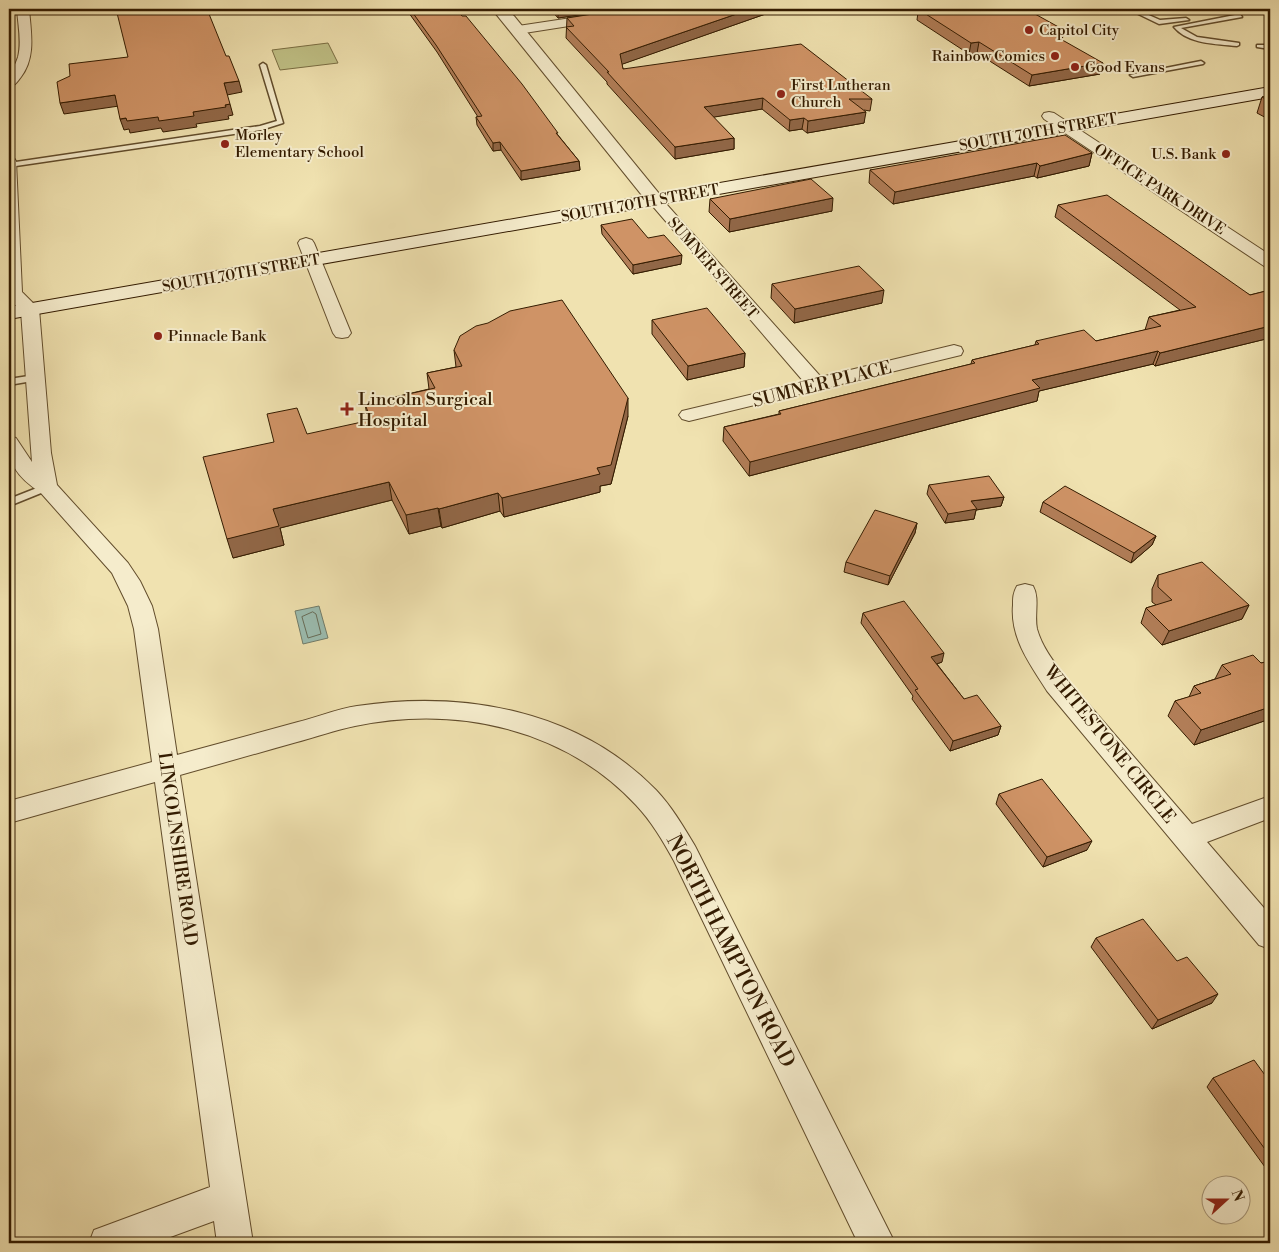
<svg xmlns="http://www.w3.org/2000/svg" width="1279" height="1252" viewBox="0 0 1279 1252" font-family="'Libre Bodoni',serif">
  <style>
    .green { fill: #c0c186; stroke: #7a6e43 }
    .water { fill: #9bbdb1; stroke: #717c6a }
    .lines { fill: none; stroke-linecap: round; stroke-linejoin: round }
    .shore { stroke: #676c58; stroke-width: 1 }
    .service-casing { stroke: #624d2c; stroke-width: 3 }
    .minor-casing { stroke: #624d2c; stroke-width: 2 }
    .tertiary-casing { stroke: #624d2c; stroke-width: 2 }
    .secondary-casing { stroke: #331b00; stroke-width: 2 }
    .service { fill: #f5eccc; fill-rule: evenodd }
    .minor { fill: #f5eccc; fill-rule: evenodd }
    .tertiary { fill: #f5eccc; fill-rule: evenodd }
    .secondary { fill: #f5eccc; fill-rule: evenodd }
    .wall { fill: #b27e58; stroke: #331b00 }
    .shaded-wall { fill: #916747; stroke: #331b00 }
    .building { fill: #cf9366; stroke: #331b00 }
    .poi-dot { fill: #8f2418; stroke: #f5eccc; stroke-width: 2 }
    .labels { text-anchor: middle; stroke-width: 4; stroke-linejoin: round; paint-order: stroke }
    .far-poi-label { font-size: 15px; fill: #331b00; stroke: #f5eccc; text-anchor: start }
    .far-street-label { font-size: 15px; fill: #331b00; stroke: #f5eccc }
    .street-label { font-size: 18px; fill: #331b00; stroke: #f5eccc }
    .poi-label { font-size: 18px; fill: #331b00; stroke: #f5eccc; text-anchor: start }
    .near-street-label { font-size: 21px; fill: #331b00; stroke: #f5eccc }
  </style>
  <rect width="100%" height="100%" fill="#f0e2b0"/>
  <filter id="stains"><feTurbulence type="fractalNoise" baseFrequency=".004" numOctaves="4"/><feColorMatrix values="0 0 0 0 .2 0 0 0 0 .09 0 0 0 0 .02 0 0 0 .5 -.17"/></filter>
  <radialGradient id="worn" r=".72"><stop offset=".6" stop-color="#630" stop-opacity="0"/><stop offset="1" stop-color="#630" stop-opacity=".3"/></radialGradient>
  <path class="green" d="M328 43 338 63 280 70 272 50Z"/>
  <path class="water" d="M319 606 328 638 303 644 295 611Z"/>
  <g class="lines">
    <path class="shore" d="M313 612 316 614 321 634 308 638 302 617Z"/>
    <defs>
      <path id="service" d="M1128 9H1135L1160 20 1186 18 1189 20 1159 24Z
        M1240 14 1242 17 1181 28 1197 37 1239 43V45L1237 46C1216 44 1188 44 1174 27Z
        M1257 45H1270V49L1257 47Z
        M1201 61 1204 63 1203 64 1133 77 1130 75Z
        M263 63 266 65 283 123 261 130 9 167V163L260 126 277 121 260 65Z
        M35 375 39 378 38 380 9 385V379Z
        M47 484 52 487 51 489 9 506V499Z"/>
      <path id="minor" d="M17 9H29C31 33 36 57 21 77 17 82 15 86 9 87 8 72 14 70 18 57 22 42 18 25 17 9Z
        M631 9H658L652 13 518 34 512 30 518 26Z
        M1049 112 1054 113 1270 255V267L1264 266 1044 119 1042 116 1044 113Z
        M9 157 14 158 16 161 22 292 39 309 51 453 57 485 128 563 140 581 152 606 158 629 177 755C218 744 258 733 298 722 318 717 337 709 357 706 464 690 578 710 656 790 672 807 683 826 695 846L895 1243H858L674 861C663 841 652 822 636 805 564 728 456 705 355 726 335 730 316 737 297 742 258 753 219 764 180 775L253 1243H217L214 1221 154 1243H89L94 1230 210 1187 155 782 9 823V801L152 762 134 629 128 606 112 573 40 492C17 477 7 463 9 436L16 438 32 462 21 311 9 299Z
        M655 195 660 197 821 377 954 345 961 347 963 351 961 355 689 421 682 419 679 415 682 411 804 382 650 203 647 200 650 197Z
        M306 238 312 240 314 243 351 333 348 337 342 338 336 337 333 333 298 243 300 240Z
        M1025 584 1033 586C1040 598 1034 615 1037 629 1042 647 1054 662 1065 677L1192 824 1270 796V818L1207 842 1270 915V949L1259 945 1047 691C1030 664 1010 638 1013 605 1013 598 1013 593 1017 586Z"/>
      <path id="tertiary" d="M492 9H506L514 16 661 196 664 200 661 204 655 205 649 204Z"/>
      <path id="secondary" d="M1270 87V97L9 319V307Z"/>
    </defs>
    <use href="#service" class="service-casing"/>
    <use href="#minor" class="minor-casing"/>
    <use href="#tertiary" class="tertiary-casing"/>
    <use href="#secondary" class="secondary-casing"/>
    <use href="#service" class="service"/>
    <use href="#minor" class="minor"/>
    <use href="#tertiary" class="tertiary"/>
    <use href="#secondary" class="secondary"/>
  </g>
  <path class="wall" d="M406 9H456L579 161 580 170 521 180 501 150 493 151 477 125 476 117H478L437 52Z
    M550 9H620L558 18Z
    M625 9H774V11L622 64 623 69 872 99 870 111 864 110V123L807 133 802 129 789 131 762 109 713 117 734 138V149L675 159 607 84V82L566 38 567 18Z
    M913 9H1026L1062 40 1100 74 1029 86 977 53 969 54 917 20 918 12Z
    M1270 96V120L1257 113 1262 97Z
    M1092 153 1089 166 1037 178 1034 176 893 204 869 183 870 170Z
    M710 199 832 211 729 232 709 212Z
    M1058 205 1250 295 1270 290V338L1155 366 1153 364 1039 391 1037 401 749 476 723 441 724 427 779 414V411L971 364 972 360 1035 345 1036 341H1096L1145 330 1149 317 1180 310 1055 217Z
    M601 225 681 264 633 274 602 234Z
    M772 284 882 303 794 323 771 298Z
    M652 320 745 353 744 367 687 380 652 334Z
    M454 350 628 416 611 484 600 486V492L504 517 500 511 442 528 441 526 409 534 392 500 280 528 284 545 233 558 368 421 365 404 429 389 427 373 456 367Z
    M929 485 1004 497 1001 506 976 510 974 519 945 523 927 494Z
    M1043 502 1156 536 1152 545 1131 563 1040 512Z
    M917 523 915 533 888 585 844 572 846 562Z
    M1158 575 1249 605 1242 619 1162 645 1141 623 1146 608 1156 605 1152 602V589Z
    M863 613 942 662 937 664 964 699 1001 726 998 735 950 751 912 699 913 696 861 623Z
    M1270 661V719L1194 745 1168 716 1175 701 1189 697 1194 686 1215 679 1222 665 1261 663Z
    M999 794 1087 850 1043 867 996 804Z
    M1096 938 1212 1003 1152 1029 1091 947Z
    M1213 1078 1270 1082V1174L1207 1087Z"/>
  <path class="shaded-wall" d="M68 9H86L68 11Z
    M558 9H620L558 18Z
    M751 9H774V11L620 65V54Z
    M1064 30 1062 41 1050 33Z
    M979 42 977 53 969 54 971 43Z
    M1103 63 1100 74 1029 86 1032 75Z
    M239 81 242 92 227 95 224 83Z
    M115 95 119 106 64 114 60 103Z
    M763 98 762 109 703 119 704 107Z
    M230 104 233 115 228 116 229 119 196 124 197 127 163 132 161 128 130 133 129 129 124 130 120 119 193 112Z
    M866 112 864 123 807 133 808 121Z
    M804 118 802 129 789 131 790 120Z
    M734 138V149L675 159V147Z
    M500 142 501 150 493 151V143Z
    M1092 153 1089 166 1037 178 1040 166Z
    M579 161 580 170 521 180V171Z
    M1037 163 1034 176 893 204 895 192Z
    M833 198 832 211 729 232 730 219Z
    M682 255 681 264 633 274V265Z
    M884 290 882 303 794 323 795 309Z
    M1270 326V338L1155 366 1160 353Z
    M1158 351 1153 364 1039 391 1037 401 749 476 750 462 1032 380Z
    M745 353 744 367 687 380 688 366Z
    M628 398V416L611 484 600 486V492L504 517 502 498 597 468Z
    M389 482 392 500 280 528 284 545 233 558 227 539 273 509Z
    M498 493 500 511 442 528 439 509Z
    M1004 497 1001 506 976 510 974 519 945 523 948 514 971 501Z
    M438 508 441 526 409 534 406 515Z
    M917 523 915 533 888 585 890 576Z
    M1156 536 1152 545 1131 563 1134 553Z
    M1249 605 1242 619 1162 645 1169 631Z
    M944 653 942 662 928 667 931 657Z
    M1270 707V719L1194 745 1201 730Z
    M1001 726 998 735 950 751 953 741Z
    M1092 841 1087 850 1043 867 1047 857Z
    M1218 994 1212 1003 1152 1029 1158 1020Z"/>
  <path class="building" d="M116 9H207L226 56H229L239 81 224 83 230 104 225 105 226 107 193 112 194 116 159 121 158 117 127 121 126 118 120 119 115 95 60 103 57 82 70 76 69 64 128 57Z
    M410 9H456L462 16H466L522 84 558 133H556L579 161 521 171 500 142 493 143 476 117 482 116 436 45Z
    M625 9H751L620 54 623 69 801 44 872 99H849L866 112 808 121 804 118 790 120 763 98 704 107 734 138 675 147 607 72H609L566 27 574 26 567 18Z
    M918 9H1026L1064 30 1050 33 1103 63 1032 75 979 42 971 43Z
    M1270 96V102L1262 97Z
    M1065 135 1092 153 1040 166 1037 163 895 192 870 170Z
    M811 179 833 198 730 219 710 199Z
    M1107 195 1250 295 1270 290V326L1160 353 1158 351 1032 380 1040 388 750 462 724 427 781 414 779 411 975 363 972 360 1039 344 1036 341 1084 330 1096 341 1161 326 1149 317 1196 307 1058 205Z
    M632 219 648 238 664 235 682 255 633 265 601 225Z
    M859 266 884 290 795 309 772 284Z
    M562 300 628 398 611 465 597 468 600 474 502 498 498 493 439 509 438 508 406 515 389 482 273 509 279 526 227 539 203 457 274 442 267 414 297 408 307 434 371 420 365 404 435 388 427 373 462 366 454 350 460 336 476 326 488 323 510 311Z
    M707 308 745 353 688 366 652 320Z
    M989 476 1004 497 971 501 977 509 948 514 929 485Z
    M1065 486 1156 536 1134 553 1043 502Z
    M875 510 917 523 890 576 846 562Z
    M1202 562 1249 605 1169 631 1146 608 1172 600 1158 587V575Z
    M904 601 944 653 931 657 964 699 977 695 1001 726 953 741 915 690 918 689 863 613Z
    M1253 655 1261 663 1270 661V707L1201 730 1175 701 1201 693 1194 686 1231 674 1222 665Z
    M1042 779 1092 841 1047 857 999 794Z
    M1143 919 1177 961 1187 957 1218 994 1158 1020 1096 938Z
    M1254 1060 1270 1082V1156L1213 1078Z"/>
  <g class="poi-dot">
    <circle cx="1029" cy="30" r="5"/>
    <circle cx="1055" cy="56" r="5"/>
    <circle cx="1075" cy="67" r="5"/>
    <circle cx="781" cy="94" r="5"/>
    <circle cx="225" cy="144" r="5"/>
    <circle cx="1226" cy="154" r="5"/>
    <circle cx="158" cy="336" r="5"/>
    <path d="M344.5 401.5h5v5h5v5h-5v5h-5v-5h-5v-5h5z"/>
  </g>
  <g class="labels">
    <g class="far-poi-label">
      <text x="1039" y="35">Capitol City</text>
      <text x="1045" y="61" text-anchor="end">Rainbow Comics</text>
      <text x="1085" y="72">Good Evans</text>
      <text x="791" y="90">First Lutheran<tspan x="791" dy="17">Church</tspan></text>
      <text x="235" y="140">Morley<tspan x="235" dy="17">Elementary School</tspan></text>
      <text x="1216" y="159" text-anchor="end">U.S. Bank</text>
      <text x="168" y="341">Pinnacle Bank</text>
    </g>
    <g class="far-street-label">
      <text transform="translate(1038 132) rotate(-10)" y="5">SOUTH 70TH STREET</text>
      <text transform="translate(1160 189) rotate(33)" y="5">OFFICE PARK DRIVE</text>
      <text transform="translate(640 203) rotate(-10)" y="5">SOUTH 70TH STREET</text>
      <text transform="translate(713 268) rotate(49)" y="5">SUMNER STREET</text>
      <text transform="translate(241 273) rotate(-10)" y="5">SOUTH 70TH STREET</text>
    </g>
    <g class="street-label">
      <text transform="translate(822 384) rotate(-14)" y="6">SUMNER PLACE</text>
      <text transform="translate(1110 744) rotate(51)" y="6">WHITESTONE CIRCLE</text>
      <text transform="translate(178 849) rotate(82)" y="6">LINCOLNSHIRE ROAD</text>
    </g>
    <g class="poi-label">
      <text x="358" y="405">Lincoln Surgical<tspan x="358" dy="21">Hospital</tspan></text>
    </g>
    <g class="near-street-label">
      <text transform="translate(731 951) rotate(63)" y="7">NORTH HAMPTON ROAD</text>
    </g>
  </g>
  <rect width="1279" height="1252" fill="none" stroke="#f0e2b0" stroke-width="30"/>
  <rect x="10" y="10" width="1259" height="1232" fill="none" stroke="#331b00" stroke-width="2.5"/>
  <rect x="15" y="15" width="1249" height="1222" fill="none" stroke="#331b00"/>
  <g transform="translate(1226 1200) rotate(69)"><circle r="24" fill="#f5eccc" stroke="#a7987a"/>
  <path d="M0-4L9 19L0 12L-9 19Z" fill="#8f2418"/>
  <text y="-8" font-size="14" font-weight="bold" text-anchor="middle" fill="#331b00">N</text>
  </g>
  <rect width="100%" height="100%" filter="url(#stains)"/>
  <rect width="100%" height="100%" fill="url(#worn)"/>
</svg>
